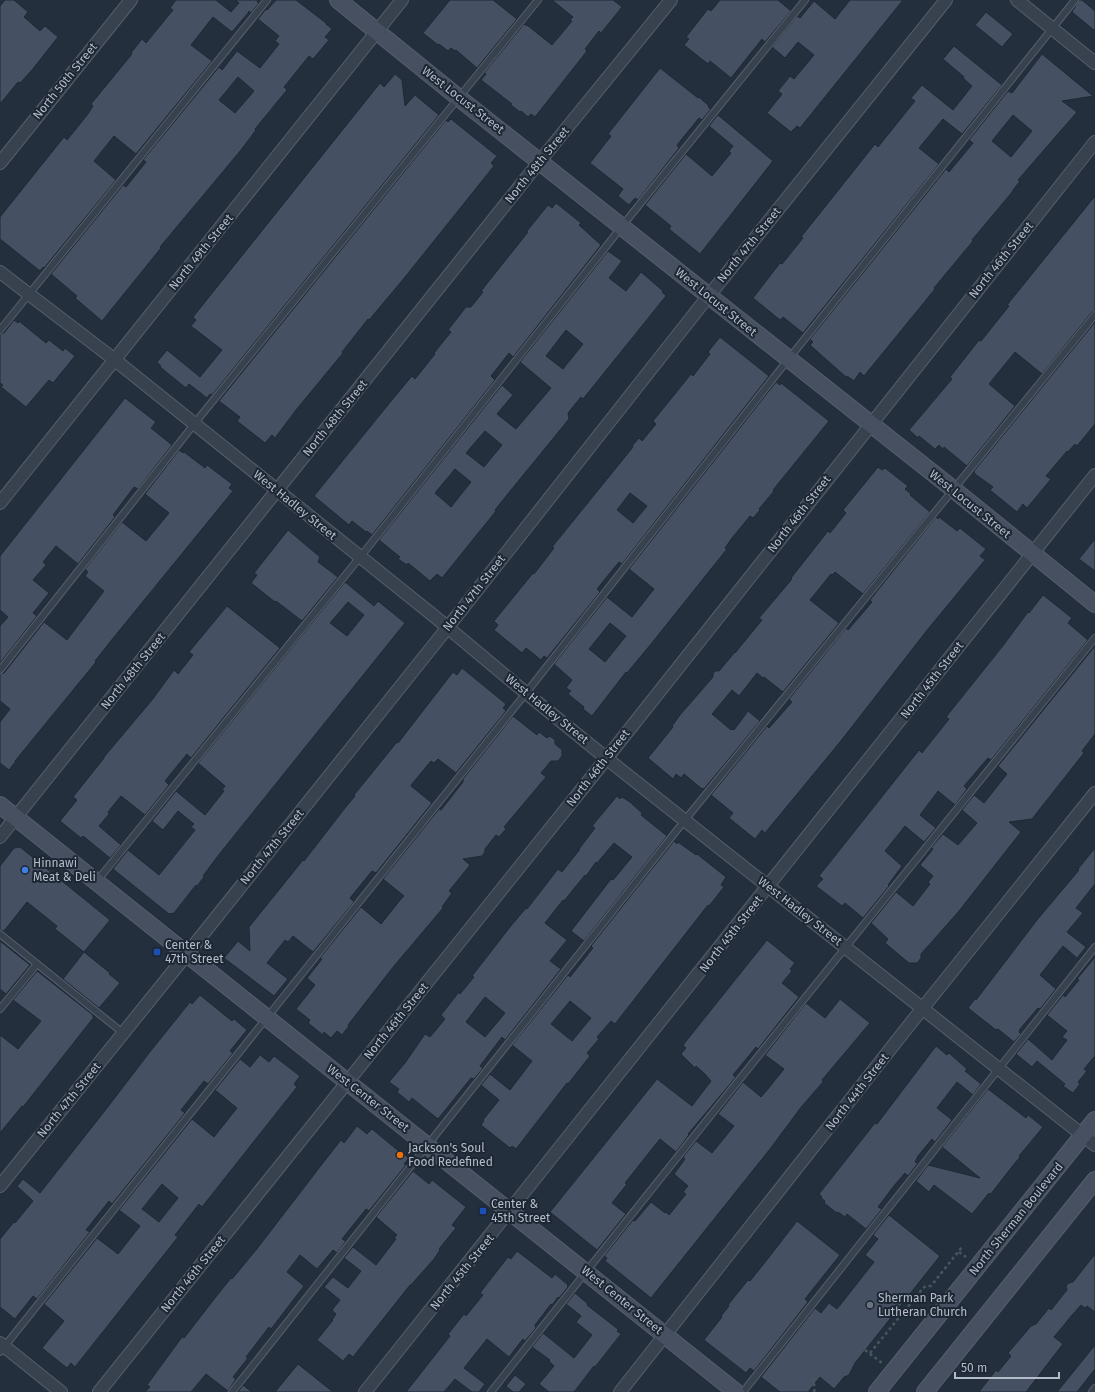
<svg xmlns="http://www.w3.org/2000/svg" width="1095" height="1392" viewBox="0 0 1095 1392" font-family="'Fira Sans',sans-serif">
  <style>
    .building { fill: #455162; stroke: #1f2835; fill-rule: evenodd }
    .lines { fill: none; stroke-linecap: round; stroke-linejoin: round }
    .lane-casing { stroke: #565f6c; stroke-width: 8 }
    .street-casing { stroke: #565f6c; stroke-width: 14 }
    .secondary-casing { stroke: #565f6c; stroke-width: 18 }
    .path { stroke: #44595c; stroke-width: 2.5; stroke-dasharray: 3 3; stroke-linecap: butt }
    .lane { stroke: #38414e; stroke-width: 6 }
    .street { stroke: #38414e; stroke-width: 12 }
    .secondary { stroke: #465061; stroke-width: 16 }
    .shop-dot { fill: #3f7fe0; stroke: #1d2633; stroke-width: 1.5 }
    .transit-dot { fill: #1a4fb4; stroke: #1d2633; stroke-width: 1.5 }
    .food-dot { fill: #e8710a; stroke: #1d2633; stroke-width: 1.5 }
    .worship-dot { fill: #6b7280; stroke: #1d2633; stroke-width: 1.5 }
    .labels { text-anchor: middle; stroke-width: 4; stroke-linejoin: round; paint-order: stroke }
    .street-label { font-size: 12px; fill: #b4bcc9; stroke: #1d2633 }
    .poi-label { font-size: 12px; fill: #b4bcc9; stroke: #1d2633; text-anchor: start }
  </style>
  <rect width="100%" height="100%" fill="#242f3e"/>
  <path class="building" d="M5 0H14L20 5 28 12 24 17 40 31 45 26 58 37 32 70 20 83 18 82 0 104V6Z
    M176 0H216L231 12 239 3 236 0H258L257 2 259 3 251 13 249 11 248 13 232 32 213 17 191 45 212 61 136 154 114 136 94 161 116 180 44 268 43 267 40 271 0 239V217L64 137 67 140 88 114 93 106 91 104 132 54 131 53 142 39 146 43 173 10 170 8Z
    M276 0H296L326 23V24L332 29 325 37 329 40 313 59 309 56 284 87 287 90 255 129 256 130 241 150 160 247 161 248 102 321 75 298 77 296 51 274 123 185 126 187 146 162 143 160 219 67 222 70 237 51 260 68 279 44 275 41 279 36 258 19 266 9 267 10ZM238 77 254 91 235 113 219 100Z
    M450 0H493L517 19 477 68 456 50 455 51 451 48 448 51 439 44 438 45 423 33Z
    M552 0H613L622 7 601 33 599 31 585 49 587 51 535 117 531 114 528 117 521 111 520 112 511 105 512 104 481 80 486 74 484 73 524 24 527 26V25L552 45 572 21 570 20 573 17Z
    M720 0H778L791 11 765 42 762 39 731 78 710 61 708 64 684 45 689 39 686 37 708 9 711 11Z
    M850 0H903L800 128 797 126 791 132 767 113 782 94 778 91 790 76 794 79 814 55 798 42 785 58 772 47 797 16 800 18 814 1 835 19Z
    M1079 0H1082L1095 11V31L1072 12Z
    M986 12 1013 34 1002 47 975 25Z
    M954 46 1002 85 962 134 943 119 919 148 939 164 803 333 783 317 780 320 753 298 780 263 782 264 803 238 801 237 875 144 878 147 915 101 911 98 922 85 953 110 972 86 963 78 964 77 943 59Z
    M1042 54 1093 96 1062 101 1077 112 1018 180 1020 181 1013 190V191L972 240 973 241 934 288 935 289 864 376 860 372 854 381 847 376 846 377 810 345 813 342 810 339 946 169 949 172 973 143 969 140 1008 91 1012 93ZM1013 115 1032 131 1011 157 992 141Z
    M660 68 698 98 699 97 709 106 708 107 711 109 702 120 699 118 677 145 679 148 638 200 635 198 629 205 618 196 623 189 590 163 611 136 608 134Z
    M395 74 402 80 405 106 415 95 439 115 212 395 210 394 207 398 189 384 186 388 160 367 161 366 157 362 167 350 200 377 222 350 191 326 196 320 193 317 380 83 384 87Z
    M718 115 773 161 700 254 669 229 671 226 645 205 686 154 712 176 731 153 729 151 733 146 709 126Z
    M451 119 497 156 491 163 494 166 401 282 369 320 368 319 342 352 343 353 296 410 275 438 272 435 265 443 237 421 240 417 219 401 446 120 448 122Z
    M1095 196V311L1092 312 1042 374 1015 352 989 384 1015 406 967 466 944 447 943 449 939 445 935 449 919 436 918 438 909 430 952 379 950 377 979 340 981 341 1009 306 1007 305Z
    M556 203 581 223 579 225 601 245 513 357 509 353 491 376 495 380 372 535 367 531 366 532 352 521 349 525 314 496 396 395 412 376 415 379 435 354 434 353 451 332 448 330 466 307H471L483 292 481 291 528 232 527 231 548 205 552 208Z
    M608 251 622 261 609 278 626 291 641 272 663 291 662 292 666 296 583 399 581 397 568 413 569 419 511 490 495 510 496 511 442 578 437 574 430 581 408 563 407 565 398 559 400 557 379 540 502 385 513 395 497 414 516 429 551 388 520 362ZM566 330 583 344 563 369 546 356ZM485 431 502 445 484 467 466 453ZM455 469 471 482 451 507 435 493Z
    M14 320 18 323 19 321 46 343 49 340 63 351 65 348 75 356 53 383 49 380 26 407 1 387 3 385 0 383V334L4 333Z
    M1095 322V424L1077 446 1075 444 1068 452 1067 451 1046 476 1051 479 1027 508 1023 504 1017 512 990 490 993 487 975 474 974 471Z
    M720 337 769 376 622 564 619 562 597 589 600 592 547 658 544 656 541 660 526 648 522 653 494 630 498 625 494 621 533 573 534 574 554 548 552 547 633 447 632 446 639 438 642 441 656 424 653 421 691 374 693 376 710 354 708 352ZM630 493 647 506 633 523 617 510Z
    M776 382 780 385 781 383 829 421 773 490 774 491 759 509 760 510 753 518 750 516 732 538 725 548 727 549 651 644 627 673 626 672 592 716 583 709 584 707 568 694 571 691 566 688 572 680 554 664 607 597 632 617 654 589 629 569ZM610 623 626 636 605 662 589 649Z
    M125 398 156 422 151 428 172 445 138 489 134 487 113 515 115 517 78 564 56 546 43 562 46 565 33 580 49 593 33 613 37 616 0 663V626L8 617 0 610V556Z
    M179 450 183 453 184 452 205 468 207 465 232 484 229 488 233 491 110 642 95 661 96 662 15 761H16L9 770 0 763V722L10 709 0 701V674L4 673 44 622 67 640 104 591 85 576 88 572 85 569 122 522 146 541 169 513 145 494Z
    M878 467 882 470 885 468 908 486 905 489 911 494 910 495 930 512 863 594 835 572 832 575 831 574 810 600 839 623 783 692 764 677 763 678 757 673 739 696 732 690 712 714 731 730 732 729 734 730 748 711 760 721 704 789 702 788V789L684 774 681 778 676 774 673 779 648 758 673 727 672 726 680 715 713 677V674L715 671H719L735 652V653L762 620 759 618 792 579 791 578 828 531 830 533 846 513 843 510Z
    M936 517 938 519 939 517 957 531 960 528 986 549 980 556 985 560 928 629 840 742 765 833 762 830 755 839 729 818 733 813 711 795 767 726 769 728 792 702 789 699 846 628 848 630 872 602 870 600Z
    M288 530 320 557 318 562 338 577 302 621 276 601 275 602 251 583 257 575 254 573Z
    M1095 539V571L1079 559Z
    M345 582 374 606 378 601 405 623 217 857 203 876 204 877 197 886 196 885 174 913 169 914 113 869 128 850 159 875 195 830 191 827 194 824 178 811 163 830 152 821 176 791 205 815 224 791 222 790 225 786 198 763ZM348 602 364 615 347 636 330 623Z
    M1043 595 1072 618 1068 623 1088 640 991 760 988 758 964 786 967 789 955 805 938 791 920 815 936 828 924 842 905 826 885 851 902 866 888 885 889 886 863 918 845 903 842 906 816 886 823 879 819 876 919 750 922 753 949 719 946 717 1002 647 1028 612 1029 613Z
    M227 606 280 648 191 758 187 754 165 781 169 785 145 815 121 796 108 812 109 814 99 826 121 845 110 858 83 836 81 838 60 821 77 800 73 797 104 758V757L152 700 174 670 178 674 193 655 189 652Z
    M1095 646V734L1082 751 1084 753 1032 819 1009 822 1021 832 959 911 921 954V958L917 963H909L885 943 888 939 871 923 896 892 913 906 930 884 928 882 933 876 920 865 933 849 931 848 943 834 958 845 977 823 962 810 974 795 984 803 1007 774 998 766Z
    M462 668 506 704 503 708 506 711 456 773 438 759 434 763 431 761 412 784 411 786 432 803 376 873 372 871 350 898 354 902 313 952 293 936 288 942 285 940 267 963 288 979 274 996 224 958 238 941 250 951 249 927 303 860 304 861 345 808 355 796 354 795 397 742 398 743 453 672 457 675Z
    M513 716 537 735 539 732 547 738 550 736 555 740V744L562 750V756L558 761H551L541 773 546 777 504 827 506 829 499 837 496 835 485 849V852L482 856 463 859 470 865 449 891 452 893 442 907 443 908 394 966 348 1025 349 1026 342 1035 337 1031 331 1038 324 1032 323 1035 308 1023 310 1020 296 1009 315 985 307 978 322 959 320 958 361 907 381 924 401 899 404 896 383 879 439 809 441 810 463 782V779Z
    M617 796 620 799 622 797 630 802 642 813 641 815 667 836 584 941 571 931 611 879 613 880 632 857 614 843 597 863 596 862 586 876 585 875 564 901 563 900 545 923 567 940 550 961 561 969 505 1040 502 1037 480 1066 483 1068 474 1079 471 1078 438 1119 412 1098 409 1102 397 1092 399 1089 389 1082 405 1063 425 1034 430 1037 445 1019 441 1015 459 992 460 994 474 977 472 976 510 927 526 908 527 909 558 869 562 872 580 849H579L595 828 592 826ZM485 997 505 1013 485 1037 466 1022Z
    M674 841 677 844 678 842 696 855 697 854 726 877 721 885 724 887 709 906 708 905 615 1024 611 1021 597 1037 599 1039 587 1053 590 1056 568 1084 567 1083 516 1149 512 1146 510 1148 481 1125 484 1121 483 1120 499 1100 481 1085 490 1074 510 1090 532 1061 512 1045 568 975 570 977 593 948 591 946ZM570 1001 591 1018 572 1041 551 1024Z
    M20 847 110 920 84 952 110 973 109 974 120 983 99 1008 63 979 84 952 55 929 57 926 27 902 4 931 0 930V866L14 848Z
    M1095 848V884L1076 908 1083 913 1067 932 1086 947 1077 958 1063 946 1040 975 1056 989 1040 1009 1038 1008 1020 1029 1019 1032 1021 1034 1014 1042 998 1029 996 1030 968 1008 975 999 976 1000 1037 920 1079 870 1078 869Z
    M767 940 795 963 790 969 792 971 782 983 799 997 758 1049 756 1047 733 1075 736 1077 688 1134 689 1135 676 1152 660 1139 648 1154 625 1183 627 1184 612 1203 626 1214 597 1250 550 1212 657 1079 692 1106 711 1081 705 1074 696 1066 695 1068 681 1054 686 1048 683 1045Z
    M0 941 30 965 6 994 0 989Z
    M1095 957V1056L1084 1069 1087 1071 1078 1082 1080 1084 1073 1093 1063 1086 1065 1084 1037 1061 1032 1067 1016 1054 1028 1039 1052 1060 1067 1040 1062 1037 1067 1031 1047 1015 1063 995 1065 997 1079 980 1077 979Z
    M37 971 93 1015 92 1016 94 1017 23 1107 22 1106 0 1133V1035L18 1049 41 1021 13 1000Z
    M200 995 232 1021 234 1019 247 1030 230 1051 233 1053 208 1084 204 1081 181 1110 185 1113 112 1204 109 1201 86 1230 90 1232 37 1299 33 1296 15 1319 0 1307V1239L14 1222 15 1223 33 1201 17 1186 23 1179 40 1193 107 1108 149 1053 190 1002 192 1004Z
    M840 999 870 1023 822 1080 823 1082 802 1106 770 1149 651 1298 605 1261 607 1258 604 1256 633 1220 635 1221 651 1202 665 1213 666 1212 669 1215 686 1194 683 1192 688 1186 674 1174 685 1159 683 1157 696 1141 712 1153 734 1126 718 1114 743 1082 761 1097 768 1089 784 1069 765 1055 806 1003 825 1018Z
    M936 1046 947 1055 949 1053 967 1069 965 1071 981 1084 973 1095 957 1082 937 1108 952 1120 935 1142 932 1139 918 1156 915 1162 918 1163 908 1176 905 1173 893 1187 878 1207 882 1209 866 1229 847 1214 845 1217 838 1212 837 1213 824 1203 825 1201 821 1198 822 1197 819 1194 875 1123 877 1124Z
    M260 1055 269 1062 274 1056 300 1076 294 1084 297 1087 202 1207 199 1204 175 1235 178 1237 75 1367 71 1363 67 1368 42 1348 64 1321 44 1304 97 1238 118 1254 140 1226 119 1210 192 1119 214 1137 237 1108 215 1090 240 1059 250 1067ZM162 1184 178 1198 159 1222 142 1209Z
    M988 1089 1026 1118 1028 1115 1043 1127 1019 1156 1020 1157 1011 1168 990 1195 989 1193 972 1214 934 1185 929 1192 916 1181 928 1165 980 1178 942 1147Z
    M357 1126 367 1134 372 1129 395 1148 409 1158 404 1164 406 1165 369 1211 366 1209 342 1239 346 1241 337 1253 333 1250 317 1269 300 1255 287 1272 304 1286 271 1329 269 1327 246 1357 248 1358 233 1377 236 1379 228 1391 206 1374 191 1392H145L150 1387 147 1385 182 1337 184 1338 215 1298 231 1278 232 1279 256 1250 326 1159 341 1140 344 1143Z
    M413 1171 429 1184 432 1180 466 1207 452 1225 456 1228 439 1249 440 1250 434 1259 411 1285H410L353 1357 349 1354 343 1361 317 1340 333 1320H332L336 1314 332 1310 340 1300 324 1287 333 1277 348 1288 361 1271 344 1258 353 1247 376 1265 396 1239 394 1238 397 1235 376 1217Z
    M889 1215 940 1256 855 1363 849 1375 844 1377 834 1389 820 1377 808 1392H780L761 1377 815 1308 821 1313 829 1303 837 1309 874 1262 865 1255 878 1239 873 1235Z
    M797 1221 840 1255 805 1299 808 1302 754 1371 750 1368 746 1373 704 1340 722 1317 721 1316 729 1306 728 1305 748 1280 750 1281 766 1261Z
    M517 1251 552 1278 555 1274 568 1285 567 1286 568 1287 559 1298 558 1297 552 1305 551 1304 535 1325V1326L536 1328 525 1341 523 1339 509 1357 487 1339 464 1368 485 1384 479 1392H472L455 1379 444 1392H406L450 1336 448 1334 464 1314 466 1316 483 1295 480 1293 490 1280 508 1257 511 1259Z
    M1095 1254V1312L1087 1306 1085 1308 1081 1305 1073 1314 1054 1337 1063 1344 1026 1392H979L996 1370 998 1372 1011 1356 1008 1353 1031 1326 1036 1324 1049 1308 1051 1310 1067 1290 1066 1286 1069 1283 1073 1282Z
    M575 1293 588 1304 587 1305 619 1330 617 1331 621 1334 595 1367 594 1366 574 1392H549L539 1384 554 1366 549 1361 550 1360 532 1347 543 1333 574 1358 592 1335 576 1322 581 1316 566 1304Z
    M1095 1345V1369L1077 1392H1057Z
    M298 1364 333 1392H275Z
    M515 1375 526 1384 519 1392H513L506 1386Z
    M243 1385 252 1392H238Z"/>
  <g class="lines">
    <defs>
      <path id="lane" d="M0 330 267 0
        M0 670 203 413 538 0
        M97 881 369 546 631 215 805 0
        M0 934 123 1033
        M0 1009 37 964
        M0 1352 526 693 779 371 1075 0
        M232 1392 685 820 1095 315
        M491 1392C690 1139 893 888 1095 638
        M743 1392 1095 947
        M1092 1392 1095 1388"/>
      <path id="street" d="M1017 0 1095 63
        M0 163 131 0
        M0 272 115 360 434 616 526 693 616 766 1095 1145
        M0 503 402 0
        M0 837 540 161 671 0
        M0 1186 187 954 448 627 699 308 946 0
        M0 1343 61 1392
        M99 1392 598 769 1095 142
        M365 1392 1095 475
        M620 1392 914 1019 1095 793"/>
      <path id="secondary" d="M338 0 459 98 953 489 1095 604
        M0 805 736 1392
        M877 1392 1095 1120
        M925 1392 1095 1180"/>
    </defs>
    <use href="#lane" class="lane-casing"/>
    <use href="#street" class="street-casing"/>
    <use href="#secondary" class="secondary-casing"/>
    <path class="path" d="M959 1252 966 1257
      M865 1350 882 1363
      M870 1353 920 1292C923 1287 925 1286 931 1286L962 1247
      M814 1392 815 1388 813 1381 816 1374"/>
    <use href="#lane" class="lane"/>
    <use href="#street" class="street"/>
    <use href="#secondary" class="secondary"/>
  </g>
  <circle class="shop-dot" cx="25" cy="870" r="4"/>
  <g class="transit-dot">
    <rect x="153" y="948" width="8" height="8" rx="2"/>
    <rect x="479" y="1207" width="8" height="8" rx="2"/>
  </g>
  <circle class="food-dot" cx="400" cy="1155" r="4"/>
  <circle class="worship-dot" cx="870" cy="1305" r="4"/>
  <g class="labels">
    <g class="street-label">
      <text transform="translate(65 81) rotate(-51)" y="4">North 50th Street</text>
      <text transform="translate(463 100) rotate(38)" y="4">West Locust Street</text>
      <text transform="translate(537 165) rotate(-51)" y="4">North 48th Street</text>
      <text transform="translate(749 245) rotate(-51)" y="4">North 47th Street</text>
      <text transform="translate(201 252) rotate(-51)" y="4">North 49th Street</text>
      <text transform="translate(1001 260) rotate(-51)" y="4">North 46th Street</text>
      <text transform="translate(716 302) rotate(39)" y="4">West Locust Street</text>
      <text transform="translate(335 418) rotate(-51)" y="4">North 48th Street</text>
      <text transform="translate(970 504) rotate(39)" y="4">West Locust Street</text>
      <text transform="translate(295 505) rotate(39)" y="4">West Hadley Street</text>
      <text transform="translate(799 514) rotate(-52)" y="4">North 46th Street</text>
      <text transform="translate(474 593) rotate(-52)" y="4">North 47th Street</text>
      <text transform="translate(133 671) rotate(-51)" y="4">North 48th Street</text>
      <text transform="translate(932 680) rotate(-52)" y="4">North 45th Street</text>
      <text transform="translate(547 709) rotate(39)" y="4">West Hadley Street</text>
      <text transform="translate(598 768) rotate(-52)" y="4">North 46th Street</text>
      <text transform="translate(272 847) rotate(-51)" y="4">North 47th Street</text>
      <text transform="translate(800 911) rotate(38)" y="4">West Hadley Street</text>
      <text transform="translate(731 934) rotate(-52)" y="4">North 45th Street</text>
      <text transform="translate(396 1021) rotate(-51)" y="4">North 46th Street</text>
      <text transform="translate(857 1092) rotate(-52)" y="4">North 44th Street</text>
      <text transform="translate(368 1098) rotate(38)" y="4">West Center Street</text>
      <text transform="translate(69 1100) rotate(-51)" y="4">North 47th Street</text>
      <text transform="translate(1016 1219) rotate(-51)" y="4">North Sherman Boulevard</text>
      <text transform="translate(462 1272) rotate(-51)" y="4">North 45th Street</text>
      <text transform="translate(193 1274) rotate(-51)" y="4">North 46th Street</text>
      <text transform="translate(622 1300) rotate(39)" y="4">West Center Street</text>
    </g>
    <g class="poi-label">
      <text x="33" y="867">Hinnawi<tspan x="33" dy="14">Meat &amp; Deli</tspan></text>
      <text x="165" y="949">Center &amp;<tspan x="165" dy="14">47th Street</tspan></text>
      <text x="408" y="1152">Jackson's Soul<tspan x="408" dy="14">Food Redefined</tspan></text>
      <text x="491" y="1208">Center &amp;<tspan x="491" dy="14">45th Street</tspan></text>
      <text x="878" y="1302">Sherman Park<tspan x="878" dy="14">Lutheran Church</tspan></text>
    </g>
  </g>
  <path d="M955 1372v6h104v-6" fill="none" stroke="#b4bcc9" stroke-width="2"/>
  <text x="961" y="1372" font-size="12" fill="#b4bcc9" stroke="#1d2633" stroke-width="3" paint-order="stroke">50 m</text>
</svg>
